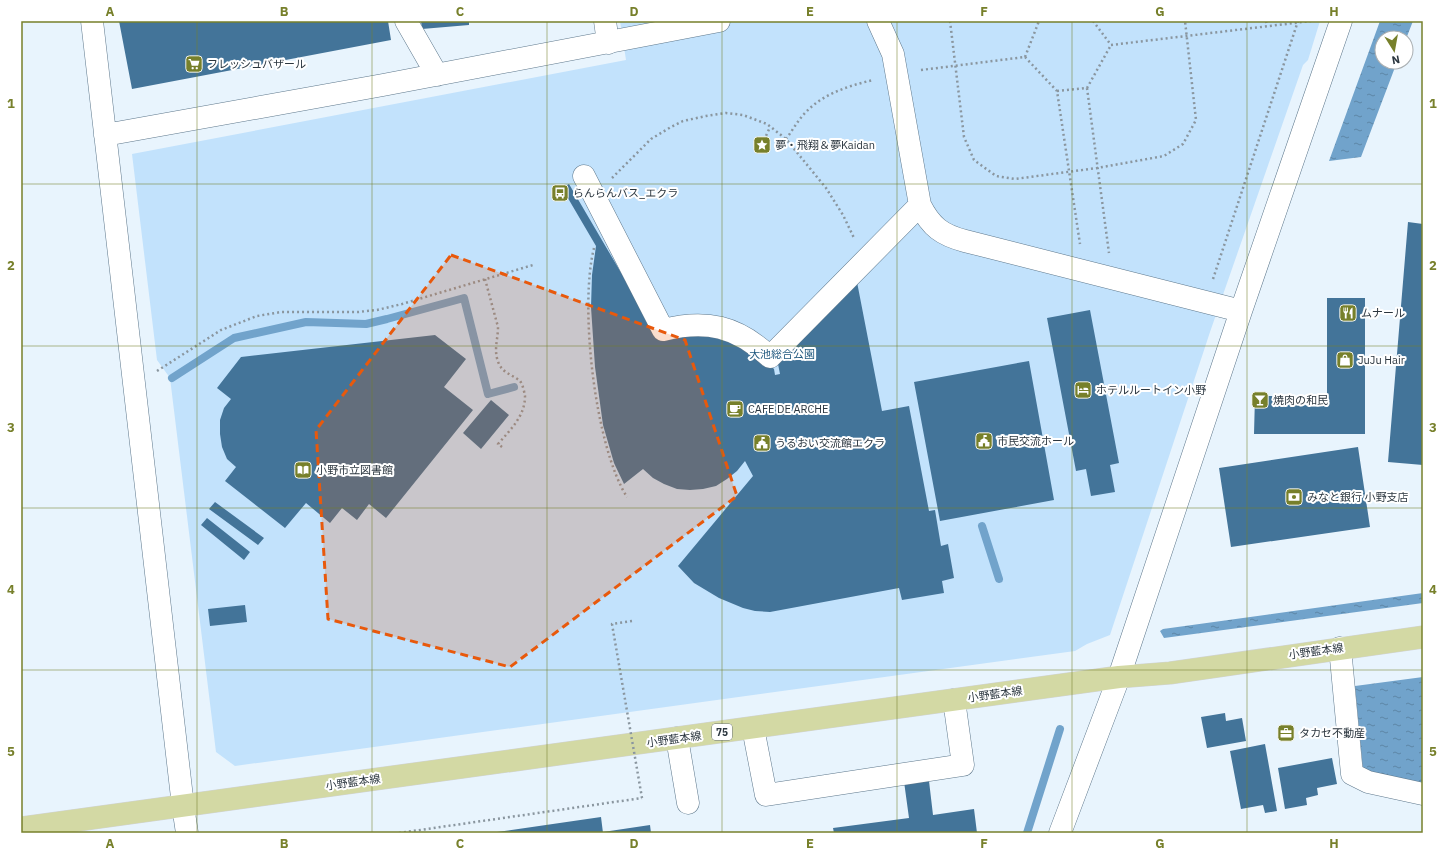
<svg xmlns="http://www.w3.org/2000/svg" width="1444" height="854" viewBox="0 0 1444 854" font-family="'IBM Plex Sans','Noto Sans JP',sans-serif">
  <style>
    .park { fill: #c2e2fc }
    .water { fill: url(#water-ripples) }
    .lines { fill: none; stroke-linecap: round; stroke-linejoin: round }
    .stream { stroke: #71a3cb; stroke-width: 8 }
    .building { fill: #437499 }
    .minor-casing { stroke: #5e788c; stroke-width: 23 }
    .major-casing { stroke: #d0d3d5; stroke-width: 23 }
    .path { stroke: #8a969f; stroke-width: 2.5; stroke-dasharray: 2 3; stroke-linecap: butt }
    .minor { stroke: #fff; stroke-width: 22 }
    .major { stroke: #d3d9a4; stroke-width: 22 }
    .path-bridge { stroke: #8a969f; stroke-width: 2.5; stroke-dasharray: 2 3; stroke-linecap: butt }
    .marked { fill: #e8590c; fill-opacity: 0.2; stroke: #e8590c; stroke-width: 3; stroke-dasharray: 8 5; stroke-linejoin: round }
    .grid { fill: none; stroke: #77802b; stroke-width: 1; stroke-opacity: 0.55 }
    .labels { text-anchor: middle; stroke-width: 4; stroke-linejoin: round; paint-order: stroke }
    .shield { fill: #fff; stroke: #6b7279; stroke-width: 1 }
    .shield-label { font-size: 10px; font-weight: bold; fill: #2b363f }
    .poi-label { font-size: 11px; fill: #2b363f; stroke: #fff; text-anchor: start }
    .park-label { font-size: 11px; fill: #1e577e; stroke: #fff }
    .street-label { font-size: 11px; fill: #2b363f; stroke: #fff }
    .neatline { fill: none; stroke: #77802b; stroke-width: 1.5 }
    .grid-label { font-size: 13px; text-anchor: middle; font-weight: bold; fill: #77802b }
  </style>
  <defs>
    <pattern id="water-ripples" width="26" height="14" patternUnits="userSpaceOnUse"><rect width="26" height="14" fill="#71a3cb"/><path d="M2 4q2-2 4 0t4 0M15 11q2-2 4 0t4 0" fill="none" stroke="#5d86a6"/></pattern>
  </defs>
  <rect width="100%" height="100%" fill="#e8f4fd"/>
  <path class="park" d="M620 21H1320L1308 60 1303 65 1210 332 1110 635 1087 644 1075 651 235 766 216 752 170 378 157 360 132 154 626 60Z"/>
  <path class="water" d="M1380 21H1413L1406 39 1382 38V62H1397L1361 157 1329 161Z
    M1423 593V603L1164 638 1160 631 1163 629Z
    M1423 677V783L1363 770 1355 686Z"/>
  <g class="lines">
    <path class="stream" d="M172 378 234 338 306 322 366 324 387 319 464 298 488 394 514 387
      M982 526 999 579
      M1027 833 1060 729"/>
  </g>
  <path class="building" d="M119 21H388L391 40 132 89Z
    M421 21H469V25L422 29Z
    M569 184 660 339 677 335H719L759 354 774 369 775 375 780 374 778 364 857 282 882 411 909 406 929 511 935 510 941 546 948 544 954 578 942 581 944 593 902 600 899 588 770 612 755 611 743 608 719 598 694 583 678 566 753 476 745 461 737 471 727 479 716 486 703 489 690 490 677 489 664 484 653 478 643 469 624 484 614 463 603 425 595 367 591 307 592 275 596 246 562 188Z
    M1408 222 1423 224V465L1388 462Z
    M1327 298H1365V434H1254L1255 396H1327Z
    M1090 310 1119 463 1110 465 1115 492 1091 496 1086 469 1076 471 1047 318Z
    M435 335 466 359 444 387 473 410 386 518 369 504 357 520 342 508 330 523 306 503 285 528 225 481 236 467 227 459 222 447 220 434V420L224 408 231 399 217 388 241 357Z
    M1029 361 1054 500 940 521 914 382Z
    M491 400 509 415 481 449 463 433Z
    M1358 447 1370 527 1231 547 1219 468Z
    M215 502 264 538 258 545 209 509Z
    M207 518 250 552 244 560 201 525Z
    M245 605 247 622 210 626 208 609Z
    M1225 713 1226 721 1242 718 1246 741 1207 748 1201 717Z
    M1265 744 1277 811 1265 813 1263 805 1241 809 1230 751Z
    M1332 758 1337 784 1317 788 1318 795 1306 798 1307 805 1285 809 1278 768Z
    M927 764 933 815 974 809 977 833H834L833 828 909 818 902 767Z
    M601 817 603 833H497V832Z
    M650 825 651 833H603V832Z"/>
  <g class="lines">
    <defs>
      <path id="minor" d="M92 21 183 806 187 833
        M406 21 437 75
        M605 21 608 43
        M878 21 893 54 920 205C931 227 942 235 965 241L1241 311
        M105 135 383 85 719 21
        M584 176 663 330C706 319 737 326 770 357L920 205
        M1340 648 1352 774 1368 782 1423 794
        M753 728 766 795 963 765 954 700
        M677 738 688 803
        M1060 833 1119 677 1241 311 1341 21"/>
      <path id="major" d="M21 828 1119 677 1170 673 1423 637"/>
    </defs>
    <use href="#minor" class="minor-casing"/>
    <use href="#major" class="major-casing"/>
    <path class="path" d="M950 21 964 137 974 160 996 176 1015 179 1097 168 1164 156 1183 144 1196 120 1185 21
      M1093 21 1111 45
      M1266 21 1267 26
      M1111 45 1311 21
      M1025 57 1057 91 1080 244
      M1025 57 1039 21
      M921 70 1025 57
      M1087 88 1109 253
      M1057 91 1087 88 1111 45
      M786 139C792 131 797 122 804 114 822 94 848 86 873 80
      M762 145 770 127
      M612 178 651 139 671 127 683 121 706 116 726 113 743 115 767 124 786 139 826 188 843 215 854 238
      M594 248C579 306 595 447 627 497
      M485 279 498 327C498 340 493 351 499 364 503 373 513 375 520 381 523 385 524 391 525 396 525 416 511 429 498 444L502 447
      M1213 279 1298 21
      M157 371 221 330 257 316 281 312H358L377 310 402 304 533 265
      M399 833 642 798"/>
    <use href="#minor" class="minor"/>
    <use href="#major" class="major"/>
    <path class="path-bridge" d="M632 621 612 624 642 798"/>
  </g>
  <path class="marked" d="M451 255 685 340 737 496 510 667 328 619 316 430Z"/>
  <path class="grid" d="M197 21V833M372 21V833M547 21V833M722 21V833M897 21V833M1072 21V833M1247 21V833M21 184H1423M21 346H1423M21 508H1423M21 670H1423"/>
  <defs>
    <symbol id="supermarket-square" viewBox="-11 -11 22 22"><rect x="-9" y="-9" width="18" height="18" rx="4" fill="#77802b" stroke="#fff"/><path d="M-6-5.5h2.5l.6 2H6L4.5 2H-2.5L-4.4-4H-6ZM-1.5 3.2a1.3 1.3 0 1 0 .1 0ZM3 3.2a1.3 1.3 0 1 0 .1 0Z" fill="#fff"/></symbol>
    <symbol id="sight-square" viewBox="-11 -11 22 22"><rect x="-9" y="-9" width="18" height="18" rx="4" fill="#77802b" stroke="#fff"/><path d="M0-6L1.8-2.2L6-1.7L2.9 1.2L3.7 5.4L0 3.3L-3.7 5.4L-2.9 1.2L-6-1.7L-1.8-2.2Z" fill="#fff"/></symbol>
    <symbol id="bus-square" viewBox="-11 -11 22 22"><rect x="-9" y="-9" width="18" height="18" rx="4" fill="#77802b" stroke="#fff"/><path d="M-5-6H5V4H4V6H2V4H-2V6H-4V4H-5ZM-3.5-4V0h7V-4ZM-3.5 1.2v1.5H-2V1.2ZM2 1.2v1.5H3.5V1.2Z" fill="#fff"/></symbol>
    <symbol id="restaurant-square" viewBox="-11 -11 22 22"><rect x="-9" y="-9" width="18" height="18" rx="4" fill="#77802b" stroke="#fff"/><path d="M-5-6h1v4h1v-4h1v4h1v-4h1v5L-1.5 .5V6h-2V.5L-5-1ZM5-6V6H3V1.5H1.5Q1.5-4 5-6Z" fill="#fff"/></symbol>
    <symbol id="shop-square" viewBox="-11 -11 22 22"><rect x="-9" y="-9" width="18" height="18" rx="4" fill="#77802b" stroke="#fff"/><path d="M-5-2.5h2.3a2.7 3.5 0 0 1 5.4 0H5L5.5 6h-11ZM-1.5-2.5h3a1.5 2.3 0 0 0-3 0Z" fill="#fff"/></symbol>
    <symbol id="hotel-square" viewBox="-11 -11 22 22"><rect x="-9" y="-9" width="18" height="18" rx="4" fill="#77802b" stroke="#fff"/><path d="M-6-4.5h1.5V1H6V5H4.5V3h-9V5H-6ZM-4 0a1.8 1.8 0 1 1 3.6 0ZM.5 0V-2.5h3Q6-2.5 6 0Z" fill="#fff"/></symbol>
    <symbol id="bar-square" viewBox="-11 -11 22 22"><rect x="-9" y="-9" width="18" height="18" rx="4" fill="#77802b" stroke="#fff"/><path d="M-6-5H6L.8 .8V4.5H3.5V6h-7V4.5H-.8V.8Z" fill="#fff"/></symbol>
    <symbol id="cafe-square" viewBox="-11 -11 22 22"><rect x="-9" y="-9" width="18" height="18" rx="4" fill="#77802b" stroke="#fff"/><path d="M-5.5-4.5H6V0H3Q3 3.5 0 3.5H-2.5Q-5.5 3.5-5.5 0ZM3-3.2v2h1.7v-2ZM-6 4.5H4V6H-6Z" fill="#fff"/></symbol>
    <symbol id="civic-square" viewBox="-11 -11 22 22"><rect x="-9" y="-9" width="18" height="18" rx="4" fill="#77802b" stroke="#fff"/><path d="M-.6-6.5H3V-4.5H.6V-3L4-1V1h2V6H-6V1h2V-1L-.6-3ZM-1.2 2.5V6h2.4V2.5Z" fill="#fff"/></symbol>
    <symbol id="library-square" viewBox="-11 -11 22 22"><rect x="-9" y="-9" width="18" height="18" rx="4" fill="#77802b" stroke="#fff"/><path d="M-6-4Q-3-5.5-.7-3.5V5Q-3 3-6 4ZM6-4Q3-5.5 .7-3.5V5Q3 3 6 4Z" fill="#fff"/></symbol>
    <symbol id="bank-square" viewBox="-11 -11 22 22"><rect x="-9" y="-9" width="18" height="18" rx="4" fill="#77802b" stroke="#fff"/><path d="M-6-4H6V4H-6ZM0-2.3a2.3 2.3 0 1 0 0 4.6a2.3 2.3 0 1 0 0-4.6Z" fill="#fff"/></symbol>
    <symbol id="office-square" viewBox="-11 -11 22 22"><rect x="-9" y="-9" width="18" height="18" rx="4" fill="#77802b" stroke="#fff"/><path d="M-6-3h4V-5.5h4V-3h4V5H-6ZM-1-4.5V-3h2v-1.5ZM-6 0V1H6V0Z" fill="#fff"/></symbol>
  </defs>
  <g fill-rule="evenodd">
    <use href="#supermarket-square" x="184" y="54" width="20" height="20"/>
    <use href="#sight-square" x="752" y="135" width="20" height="20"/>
    <use href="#bus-square" x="550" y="183" width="20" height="20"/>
    <use href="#restaurant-square" x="1338" y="303" width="20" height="20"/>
    <use href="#shop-square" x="1335" y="350" width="20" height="20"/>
    <use href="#hotel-square" x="1073" y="380" width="20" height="20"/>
    <use href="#bar-square" x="1250" y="390" width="20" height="20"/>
    <use href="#cafe-square" x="725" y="399" width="20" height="20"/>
    <use href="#civic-square" x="974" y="431" width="20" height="20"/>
    <use href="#civic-square" x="752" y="433" width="20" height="20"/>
    <use href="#library-square" x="293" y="460" width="20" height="20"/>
    <use href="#bank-square" x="1284" y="487" width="20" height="20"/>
    <use href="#office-square" x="1276" y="723" width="20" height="20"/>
  </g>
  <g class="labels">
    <rect class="shield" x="712" y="724" width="20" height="16" rx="3"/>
    <g class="shield-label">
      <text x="722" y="736">75</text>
    </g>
    <g class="poi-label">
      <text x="207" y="68">フレッシュバザール</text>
      <text x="775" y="149">夢・飛翔＆夢Kaidan</text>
      <text x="573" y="197">らんらんバス_エクラ</text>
      <text x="1361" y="317">ムナール</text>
      <text x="1358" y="364">JuJu Hair</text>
      <text x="1096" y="394">ホテルルートイン小野</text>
      <text x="1273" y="404">焼肉の和民</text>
      <text x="748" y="413">CAFE DE ARCHE</text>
      <text x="997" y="445">市民交流ホール</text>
      <text x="775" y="447">うるおい交流館エクラ</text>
      <text x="316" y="474">小野市立図書館</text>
      <text x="1307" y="501">みなと銀行 小野支店</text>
      <text x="1299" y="737">タカセ不動産</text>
    </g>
    <g class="park-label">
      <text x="782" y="358">大池総合公園</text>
    </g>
    <g class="street-label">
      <text transform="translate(1316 651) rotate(-8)" y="4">小野藍本線</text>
      <text transform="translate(995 694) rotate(-8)" y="4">小野藍本線</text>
      <text transform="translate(674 739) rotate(-8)" y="4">小野藍本線</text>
      <text transform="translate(353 782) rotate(-8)" y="4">小野藍本線</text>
    </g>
  </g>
  <rect width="1444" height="854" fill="none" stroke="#ffffff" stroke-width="44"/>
  <g transform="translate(1394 50) rotate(169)"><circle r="19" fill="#ffffff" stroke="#aaafb2"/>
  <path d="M0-3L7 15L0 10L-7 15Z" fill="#77802b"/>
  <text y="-6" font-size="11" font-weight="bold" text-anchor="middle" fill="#2b363f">N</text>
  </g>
  <rect x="22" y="22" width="1400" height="810" class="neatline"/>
  <g class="grid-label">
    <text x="110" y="16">A</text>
    <text x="284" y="16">B</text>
    <text x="460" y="16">C</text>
    <text x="634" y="16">D</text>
    <text x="810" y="16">E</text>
    <text x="984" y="16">F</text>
    <text x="1160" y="16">G</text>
    <text x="1334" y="16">H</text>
    <text x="11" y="108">1</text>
    <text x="1433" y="108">1</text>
    <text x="11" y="270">2</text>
    <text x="1433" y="270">2</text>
    <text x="11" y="432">3</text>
    <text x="1433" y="432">3</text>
    <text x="11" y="594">4</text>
    <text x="1433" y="594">4</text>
    <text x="11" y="756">5</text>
    <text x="1433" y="756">5</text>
    <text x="110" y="848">A</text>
    <text x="284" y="848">B</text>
    <text x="460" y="848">C</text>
    <text x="634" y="848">D</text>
    <text x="810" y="848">E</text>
    <text x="984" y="848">F</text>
    <text x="1160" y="848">G</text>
    <text x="1334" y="848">H</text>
  </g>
</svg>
